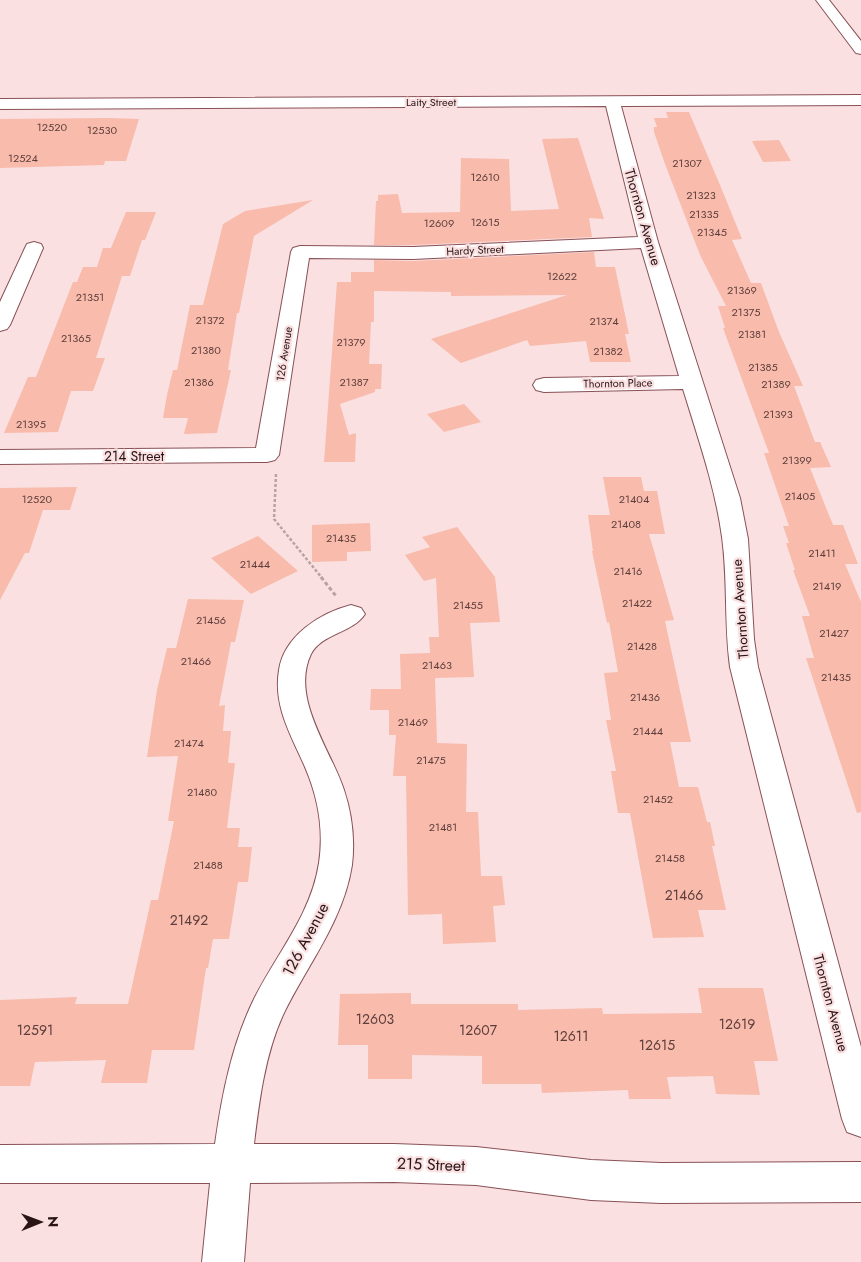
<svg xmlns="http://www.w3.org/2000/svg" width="861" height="1262" viewBox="0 0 861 1262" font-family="Jost,sans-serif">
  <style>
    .building { fill: #f8bbac }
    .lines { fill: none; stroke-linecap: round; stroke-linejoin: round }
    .minor-casing { stroke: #885156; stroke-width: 2 }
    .path-far1 { stroke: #baa1a2; stroke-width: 2.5; stroke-dasharray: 3 2; stroke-linecap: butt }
    .path { stroke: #baa1a2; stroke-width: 3; stroke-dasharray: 4 2.5; stroke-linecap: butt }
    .minor { fill: #fff; fill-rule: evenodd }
    .labels { text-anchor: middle; stroke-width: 4.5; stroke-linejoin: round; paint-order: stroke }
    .far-street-label { font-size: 11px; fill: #2a1416; stroke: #fae0e1 }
    .number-label { font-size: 11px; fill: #5e3e3c }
    .street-label { font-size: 14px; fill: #2a1416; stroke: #fae0e1 }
    .near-number-label { font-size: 14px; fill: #5e3e3c }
    .near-street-label { font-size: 16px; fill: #2a1416; stroke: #fae0e1 }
  </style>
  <rect width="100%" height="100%" fill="#fae0e1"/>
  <path class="building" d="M666 112H689L720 185 742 239 732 240 751 283H761L779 332 803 386H794L815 442H820L831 467 810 468 833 525H843L858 564H845L861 602V812L857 813 806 658H814L802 616H810L793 570H795L786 543H789L783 526H789L764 453H769L723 328H725L718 306H726L700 255 665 164 654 132V127H657L654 118H668Z
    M0 119 108 118 139 119 126 161H105L104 165 0 168Z
    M578 138 604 219 589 218 592 237 413 245H374L376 201H378V195L398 194 402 213 460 212 461 158 509 159 511 211 559 209 542 139Z
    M779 140 791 161 763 162 752 141Z
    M313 200 254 236 239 313H237L228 370H231L217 433 184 434 188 418H163L167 395 173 370H177L190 305H203L223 224 245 211Z
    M126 212H156L145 240H142L130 276H122L96 358H105L93 391H71L58 432 4 433 28 377H36L73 282H77L83 267H97L103 248H111Z
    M594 252 596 267H615L629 334H625L631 362H590L586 341 530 346 527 340 461 363 431 339 567 295 451 296V292L374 291V322H371L369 364H382L381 389H375V392L340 404 349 435 356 433 355 462H324L337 282H351V272H374V260L413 261Z
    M464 404 481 422 444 432 427 414Z
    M603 477H641L644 491H657L665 534H649L674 620 665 621 691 742H670L679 787H698L707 822H710L715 846H712L726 910H698L704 937 653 938 630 813H618L611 771H616L606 720H611L604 673 618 672 609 622 607 623 592 551H593L588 515H610Z
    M77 487 70 510H43L29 553H25L0 600V488Z
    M370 523 371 551 347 552V561L312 562V525Z
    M457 527 495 577 500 622 470 623 474 677 435 678 437 743 467 744 466 812H478L481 876H502L505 905 493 906 496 942 443 944 442 914 408 915 406 776H393L396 735H389V710H370L371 689H401L400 654 430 653 429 637H439L436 578 424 581 405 555 430 547 422 537Z
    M258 536 298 571 251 594 211 558Z
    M188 599 244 600 235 642H231L219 706 225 705 223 731H231L228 763H235L227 828H240L238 847H252L248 882H238L229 939H213L208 968H206L194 1050H152L147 1083H101L106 1060 35 1062 30 1086H0V1000L77 997 75 1004H128L151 900H158L174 821H168L178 756 147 757 157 690 167 648H176Z
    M698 988H763L778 1061H754L760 1095 716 1094 713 1076 667 1077 671 1099H629L628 1090 542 1093 541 1084H482V1056L412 1055V1079H368V1045H338L340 994 411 993V1004H518V1010L602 1008 603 1014 702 1013Z"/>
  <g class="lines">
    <defs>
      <path id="minor" d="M816 0H829L861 41V54L856 53Z
        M861 95V105L621 106 658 242 740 498 748 539 754 639 758 667 861 1047V1137L847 1132 842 1119 730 667C724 624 728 580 722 537 715 486 698 438 683 389L544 392 536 390 533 385 536 380 544 378 679 376 641 248 413 259 309 258 279 455 275 460 267 462 0 464V450L256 448 291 252 293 248 300 246 413 247 638 237 606 106 0 109V99Z
        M34 242 41 244 43 248 10 325 7 329 0 331V302L25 248 27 244Z
        M351 605 361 608 365 614C353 633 322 633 311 654 290 698 331 750 344 790 352 814 355 840 352 865 343 922 307 965 283 1015 265 1054 259 1102 254 1144H394L476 1147 591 1160 661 1163 861 1162V1202L661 1203 591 1200 476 1185 394 1182 250 1183 244 1262H202L210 1183H0V1145L215 1144C222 1094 232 1044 254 999 277 953 311 915 319 863 324 830 318 797 305 767 291 735 273 706 279 670 284 636 320 613 351 605Z"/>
    </defs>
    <use href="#minor" class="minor-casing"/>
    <path class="path-far1" d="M276 474 274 519 322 578"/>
    <path class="path" d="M321 577 336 596"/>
    <use href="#minor" class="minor"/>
  </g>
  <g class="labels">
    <g class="far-street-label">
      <text x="431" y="106">Laity Street</text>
      <text transform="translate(475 250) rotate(-3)" y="4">Hardy Street</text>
      <text transform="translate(284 354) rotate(-81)" y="4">126 Avenue</text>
      <text transform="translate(618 383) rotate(-1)" y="4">Thornton Place</text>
    </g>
    <g class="number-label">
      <text x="52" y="131">12520</text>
      <text x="102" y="134">12530</text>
      <text x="23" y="162">12524</text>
      <text x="687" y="167">21307</text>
      <text x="485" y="181">12610</text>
      <text x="701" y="199">21323</text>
      <text x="704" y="218">21335</text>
      <text x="485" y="226">12615</text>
      <text x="439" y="227">12609</text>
      <text x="712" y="236">21345</text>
      <text x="562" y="280">12622</text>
      <text x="742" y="294">21369</text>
      <text x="90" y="301">21351</text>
      <text x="746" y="316">21375</text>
      <text x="210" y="324">21372</text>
      <text x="604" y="325">21374</text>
      <text x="752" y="338">21381</text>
      <text x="76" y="342">21365</text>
      <text x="351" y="346">21379</text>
      <text x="206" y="354">21380</text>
      <text x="608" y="355">21382</text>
      <text x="763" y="371">21385</text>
      <text x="199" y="386">21386</text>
      <text x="354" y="386">21387</text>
      <text x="776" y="388">21389</text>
      <text x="778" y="418">21393</text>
      <text x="31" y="428">21395</text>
      <text x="797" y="464">21399</text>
      <text x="800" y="500">21405</text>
      <text x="37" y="503">12520</text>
      <text x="634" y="503">21404</text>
      <text x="626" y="528">21408</text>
      <text x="341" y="542">21435</text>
      <text x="822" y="557">21411</text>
      <text x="255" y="568">21444</text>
      <text x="628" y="575">21416</text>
      <text x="827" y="590">21419</text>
      <text x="637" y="607">21422</text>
      <text x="468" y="609">21455</text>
      <text x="211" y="624">21456</text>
      <text x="834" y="637">21427</text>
      <text x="642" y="650">21428</text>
      <text x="196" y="665">21466</text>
      <text x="437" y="669">21463</text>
      <text x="836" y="681">21435</text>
      <text x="645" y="701">21436</text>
      <text x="413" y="726">21469</text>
      <text x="648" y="735">21444</text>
      <text x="189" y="747">21474</text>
      <text x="431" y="764">21475</text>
      <text x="202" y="796">21480</text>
      <text x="658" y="803">21452</text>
      <text x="443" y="831">21481</text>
      <text x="670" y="862">21458</text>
      <text x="208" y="869">21488</text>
    </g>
    <g class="street-label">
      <text transform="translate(643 217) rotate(74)" y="5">Thornton Avenue</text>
      <text x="134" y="461">214 Street</text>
      <text transform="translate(740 609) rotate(-94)" y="5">Thornton Avenue</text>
      <text transform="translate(831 1003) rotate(75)" y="5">Thornton Avenue</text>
    </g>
    <g class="near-number-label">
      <text x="684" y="900">21466</text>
      <text x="189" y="925">21492</text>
      <text x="375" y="1024">12603</text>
      <text x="737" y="1029">12619</text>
      <text x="35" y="1035">12591</text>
      <text x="478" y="1035">12607</text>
      <text x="571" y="1041">12611</text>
      <text x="657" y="1050">12615</text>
    </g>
    <g class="near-street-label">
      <text transform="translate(305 939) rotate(-62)" y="6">126 Avenue</text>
      <text transform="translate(431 1164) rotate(2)" y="6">215 Street</text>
    </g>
  </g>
  <g transform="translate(40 1222) rotate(89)" stroke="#fae0e1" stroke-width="4" paint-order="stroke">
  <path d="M0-4L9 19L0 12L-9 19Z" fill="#2a1416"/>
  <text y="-8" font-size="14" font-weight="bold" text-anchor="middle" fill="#2a1416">N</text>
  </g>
</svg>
